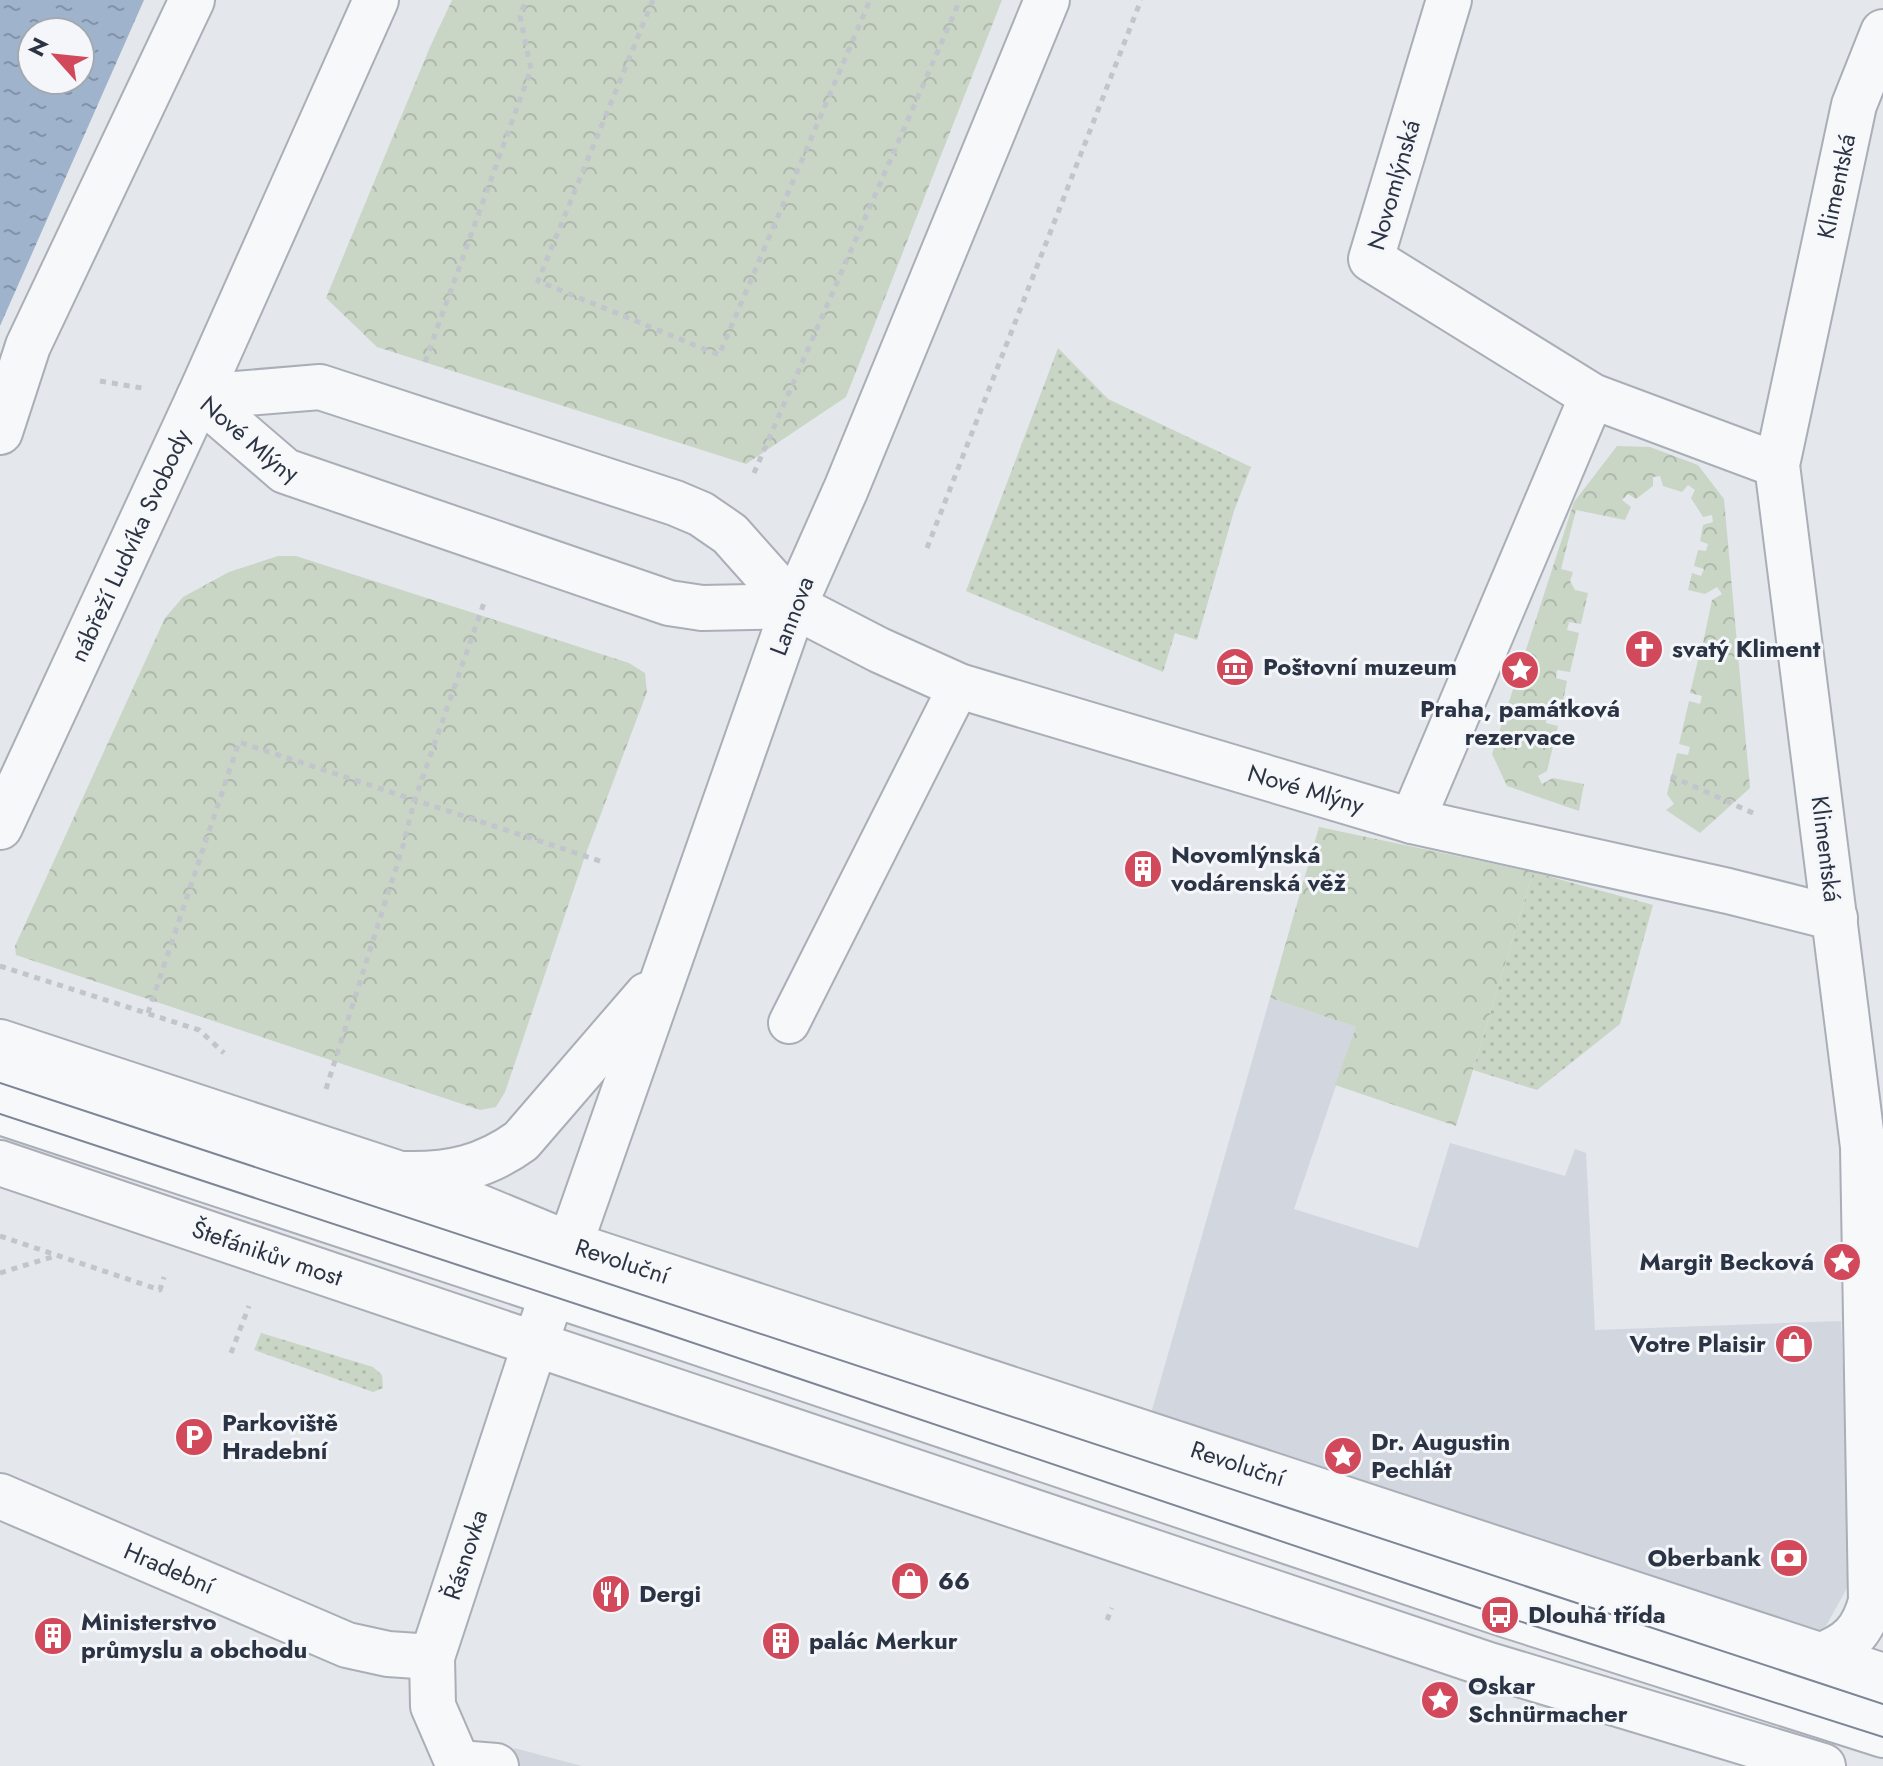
<svg xmlns="http://www.w3.org/2000/svg" width="1883" height="1766" viewBox="0 0 1883 1766" font-family="Jost,sans-serif">
  <style>
    .built { fill: #d2d6de }
    .grass { fill: url(#grass-dots) }
    .park { fill: url(#park-crowns) }
    .water { fill: url(#water-ripples); fill-rule: evenodd }
    .lines { fill: none; stroke-linecap: round; stroke-linejoin: round }
    .service-casing { stroke: #a9aeb7; stroke-width: 44 }
    .pedestrian-casing { stroke: #a9aeb7; stroke-width: 48 }
    .minor-casing { stroke: #a9aeb7; stroke-width: 48 }
    .tertiary-casing { stroke: #a9aeb7; stroke-width: 48 }
    .path { stroke: #c2c5cb; stroke-width: 5; stroke-dasharray: 6 6; stroke-linecap: butt }
    .service { stroke: #f7f8fa; stroke-width: 40 }
    .pedestrian { stroke: #f7f8fa; stroke-width: 44 }
    .minor { stroke: #f7f8fa; stroke-width: 44 }
    .tertiary { stroke: #f7f8fa; stroke-width: 44 }
    .tram { stroke: #7d8696; stroke-width: 2 }
    .labels { text-anchor: middle; stroke-width: 6; stroke-linejoin: round; paint-order: stroke }
    .street-label { font-size: 24px; fill: #2b3445; stroke: #f4f6f9 }
    .poi-label { font-size: 24px; font-weight: bold; fill: #2b3445; stroke: #f4f6f9; text-anchor: start }
  </style>
  <defs>
    <pattern id="grass-dots" width="8" height="8" patternUnits="userSpaceOnUse" patternTransform="scale(2)"><rect width="8" height="8" fill="#c9d6c5"/><path d="M2 2h.1M6 6h.1" fill="none" stroke="#adb8ab" stroke-width="1.8" stroke-linecap="round"/></pattern>
    <pattern id="park-crowns" width="20" height="18" patternUnits="userSpaceOnUse" patternTransform="scale(2)"><rect width="20" height="18" fill="#c9d6c5"/><path d="M2 6a3 3 0 1 1 6 0M12 15a3 3 0 1 1 6 0" fill="none" stroke="#adb8ab"/></pattern>
    <pattern id="water-ripples" width="26" height="14" patternUnits="userSpaceOnUse" patternTransform="scale(2)"><rect width="26" height="14" fill="#9fb4cc"/><path d="M2 4q2-2 4 0t4 0M15 11q2-2 4 0t4 0" fill="none" stroke="#8293a7"/></pattern>
  </defs>
  <rect width="100%" height="100%" fill="#e4e7ec"/>
  <path class="built" d="M1270 998 1356 1027 1294 1209 1418 1248 1450 1143 1565 1176 1575 1149 1586 1153 1595 1330 1841 1321 1852 1579 1820 1637 1148 1424Z
    M514 1748 582 1766H511Z"/>
  <path class="grass" d="M1058 348 1108 399 1251 467 1234 511 1197 640 1175 633 1163 672 966 591Z
    M1533 872 1653 905 1620 1024 1537 1090 1473 1070Z
    M261 1333 373 1367 382 1375 383 1388 373 1392 254 1350Z"/>
  <path class="park" d="M452 0H1002L846 397 746 464 377 347 326 298 430 47Z
    M1617 446 1650 447 1698 465 1724 499 1750 788 1700 833 1666 810 1674 804 1667 794 1677 753 1688 755 1690 747 1679 744 1689 701 1700 704 1702 696 1690 693 1700 652 1711 654 1713 646 1703 643 1712 600 1722 594 1717 587 1705 594 1688 590 1692 573 1701 576 1704 569 1694 566 1698 550 1706 551 1708 544 1700 541 1703 525 1713 522 1712 515 1703 517 1691 498 1695 490 1688 485 1682 492 1663 486 1660 476 1653 477V486L1636 499 1628 494 1622 500 1631 507 1625 520 1576 510 1561 569 1573 572 1570 581 1575 590 1588 593 1581 624 1569 622 1567 630 1579 633 1570 672 1557 670 1556 678 1567 681 1560 717 1547 714 1546 723 1558 726 1547 771 1538 776 1542 784 1553 778 1584 784 1579 811 1507 786 1492 754 1574 502Z
    M278 556H296L629 663 645 673 647 692 585 856 505 1092 496 1107 480 1110 16 955 15 946 165 618 183 597 229 572Z
    M1319 827 1533 872 1456 1126 1335 1085 1356 1027 1270 998Z"/>
  <path class="water" d="M0 0H144L0 326ZM32 32H80V80H32Z"/>
  <g class="lines">
    <defs>
      <path id="service" d="M789 1023 959 686
        M0 1083 1883 1704
        M0 1114 649 1328 1500 1615 1883 1737"/>
      <path id="pedestrian" d="M0 432 28 346 192 0"/>
      <g id="minor">
        <path id="s1" d="M1047 0 846 489 794 606 879 650 959 686 1412 821 1728 891 1835 918"/>
        <path d="M1449 0 1371 259 1592 396 1777 465"/>
        <path d="M1412 821 1592 396"/>
        <path id="s2" d="M569 1244 1883 1676"/>
        <path id="s3" d="M0 1496 347 1645 388 1654 432 1657"/>
        <path id="s4" d="M1819 1656C1849 1645 1863 1632 1871 1601L1863 1147 1777 465 1854 105 1883 32"/>
        <path d="M459 1763 496 1766"/>
        <path id="s5" d="M459 1766 433 1706 432 1657 535 1344 1489 1665 1823 1766"/>
      </g>
      <g id="tertiary">
        <path d="M199 397 320 387 675 503 701 514 730 534 794 606"/>
        <path id="s6" d="M199 397 285 471 669 603 702 608 794 606"/>
        <path id="s7" d="M0 827 199 397 376 0"/>
        <path d="M0 1042 397 1173 569 1244"/>
        <path id="s8" d="M0 1163 535 1344 794 606"/>
        <path d="M406 1174C450 1175 485 1167 521 1141L647 995"/>
      </g>
    </defs>
    <use href="#service" class="service-casing"/>
    <use href="#pedestrian" class="pedestrian-casing"/>
    <use href="#minor" class="minor-casing"/>
    <use href="#tertiary" class="tertiary-casing"/>
    <path class="path" d="M653 0 538 281 719 355 870 0
      M425 362 531 69 520 16 526 0
      M100 381 142 388
      M754 473 960 0
      M927 548 1141 0
      M1671 776 1755 814
      M0 966 199 1030 224 1053
      M148 1013 239 742 603 862
      M326 1089 403 846 414 802 485 600
      M0 1236 160 1290 164 1277
      M0 1273 55 1256
      M231 1353 249 1306
      M1107 1620 1112 1608"/>
    <use href="#service" class="service"/>
    <use href="#pedestrian" class="pedestrian"/>
    <use href="#minor" class="minor"/>
    <use href="#tertiary" class="tertiary"/>
    <path class="tram" d="M0 1083 1883 1704
      M0 1114 649 1328 1500 1615 1883 1737"/>
  </g>
  <defs>
    <symbol id="church-disc" viewBox="-11 -11 22 22"><circle r="9.5" fill="#d1495b" stroke="#f4f6f9"/><path d="M-1.2-6h2.4v3.5h3.3v2.4h-3.3V6h-2.4V-.1h-3.3v-2.4h3.3Z" fill="#fff"/></symbol>
    <symbol id="museum-disc" viewBox="-11 -11 22 22"><circle r="9.5" fill="#d1495b" stroke="#f4f6f9"/><path d="M0-6L6-3V-2H-6V-3ZM-5-1h2V3h-2ZM-1-1h2V3h-2ZM3-1h2V3H3ZM-6 4H6V6H-6Z" fill="#fff"/></symbol>
    <symbol id="sight-disc" viewBox="-11 -11 22 22"><circle r="9.5" fill="#d1495b" stroke="#f4f6f9"/><path d="M0-6L1.8-2.2L6-1.7L2.9 1.2L3.7 5.4L0 3.3L-3.7 5.4L-2.9 1.2L-6-1.7L-1.8-2.2Z" fill="#fff"/></symbol>
    <symbol id="building-disc" viewBox="-11 -11 22 22"><circle r="9.5" fill="#d1495b" stroke="#f4f6f9"/><path d="M-4-6H4V6H1V3H-1V6H-4ZM-2.5-4.3h1.7v1.8h-1.7ZM.8-4.3h1.7v1.8H.8ZM-2.5-1h1.7V.8h-1.7ZM.8-1h1.7V.8H.8Z" fill="#fff"/></symbol>
    <symbol id="shop-disc" viewBox="-11 -11 22 22"><circle r="9.5" fill="#d1495b" stroke="#f4f6f9"/><path d="M-5-2.5h2.3a2.7 3.5 0 0 1 5.4 0H5L5.5 6h-11ZM-1.5-2.5h3a1.5 2.3 0 0 0-3 0Z" fill="#fff"/></symbol>
    <symbol id="parking-disc" viewBox="-11 -11 22 22"><circle r="9.5" fill="#d1495b" stroke="#f4f6f9"/><path d="M-3.5-5.5H1a3.5 3.5 0 0 1 0 7H-1V5.5H-3.5ZM-1-3.4V-.6H.8a1.4 1.4 0 0 0 0-2.8Z" fill="#fff"/></symbol>
    <symbol id="bank-disc" viewBox="-11 -11 22 22"><circle r="9.5" fill="#d1495b" stroke="#f4f6f9"/><path d="M-6-4H6V4H-6ZM0-2.3a2.3 2.3 0 1 0 0 4.6a2.3 2.3 0 1 0 0-4.6Z" fill="#fff"/></symbol>
    <symbol id="restaurant-disc" viewBox="-11 -11 22 22"><circle r="9.5" fill="#d1495b" stroke="#f4f6f9"/><path d="M-5-6h1v4h1v-4h1v4h1v-4h1v5L-1.5 .5V6h-2V.5L-5-1ZM5-6V6H3V1.5H1.5Q1.5-4 5-6Z" fill="#fff"/></symbol>
    <symbol id="bus-disc" viewBox="-11 -11 22 22"><circle r="9.5" fill="#d1495b" stroke="#f4f6f9"/><path d="M-5-6H5V4H4V6H2V4H-2V6H-4V4H-5ZM-3.5-4V0h7V-4ZM-3.5 1.2v1.5H-2V1.2ZM2 1.2v1.5H3.5V1.2Z" fill="#fff"/></symbol>
  </defs>
  <g fill-rule="evenodd">
    <use href="#church-disc" x="1622" y="627" width="44" height="44"/>
    <use href="#museum-disc" x="1213" y="645" width="44" height="44"/>
    <use href="#sight-disc" x="1498" y="648" width="44" height="44"/>
    <use href="#building-disc" x="1121" y="847" width="44" height="44"/>
    <use href="#sight-disc" x="1820" y="1240" width="44" height="44"/>
    <use href="#shop-disc" x="1772" y="1322" width="44" height="44"/>
    <use href="#parking-disc" x="172" y="1415" width="44" height="44"/>
    <use href="#sight-disc" x="1321" y="1434" width="44" height="44"/>
    <use href="#bank-disc" x="1767" y="1536" width="44" height="44"/>
    <use href="#shop-disc" x="888" y="1559" width="44" height="44"/>
    <use href="#restaurant-disc" x="589" y="1572" width="44" height="44"/>
    <use href="#bus-disc" x="1478" y="1593" width="44" height="44"/>
    <use href="#building-disc" x="31" y="1614" width="44" height="44"/>
    <use href="#building-disc" x="759" y="1619" width="44" height="44"/>
    <use href="#sight-disc" x="1418" y="1678" width="44" height="44"/>
  </g>
  <g class="labels">
    <g class="street-label">
      <text transform="translate(1394 185) rotate(-74)" y="8">Novomlýnská</text>
      <text dy="8" stroke="none"><textPath href="#s4" startOffset="1506">Klimentská</textPath></text>
      <text dy="8" stroke="none"><textPath href="#s6" startOffset="66">Nové Mlýny</textPath></text>
      <text dy="8" stroke="none"><textPath href="#s7" startOffset="310">nábřeží Ludvíka Svobody</textPath></text>
      <text transform="translate(792 616) rotate(-69)" y="8">Lannova</text>
      <text dy="8" stroke="none"><textPath href="#s1" startOffset="1202">Nové Mlýny</textPath></text>
      <text transform="translate(1826 849) rotate(83)" y="8">Klimentská</text>
      <text dy="8" stroke="none"><textPath href="#s8" startOffset="282">Štefánikův most</textPath></text>
      <text dy="8" stroke="none"><textPath href="#s2" startOffset="56">Revoluční</textPath></text>
      <text dy="8" stroke="none"><textPath href="#s2" startOffset="704">Revoluční</textPath></text>
      <text dy="8" stroke="none"><textPath href="#s5" startOffset="222">Řásnovka</textPath></text>
      <text dy="8" stroke="none"><textPath href="#s3" startOffset="184">Hradební</textPath></text>
    </g>
    <g class="poi-label">
      <text x="1672" y="657">svatý Kliment</text>
      <text x="1263" y="675">Poštovní muzeum</text>
      <text x="1520" y="717" text-anchor="middle">Praha, památková<tspan x="1520" dy="28">rezervace</tspan></text>
      <text x="1171" y="863">Novomlýnská<tspan x="1171" dy="28">vodárenská věž</tspan></text>
      <text x="1814" y="1270" text-anchor="end">Margit Becková</text>
      <text x="1766" y="1352" text-anchor="end">Votre Plaisir</text>
      <text x="222" y="1431">Parkoviště<tspan x="222" dy="28">Hradební</tspan></text>
      <text x="1371" y="1450">Dr. Augustin<tspan x="1371" dy="28">Pechlát</tspan></text>
      <text x="1761" y="1566" text-anchor="end">Oberbank</text>
      <text x="938" y="1589">66</text>
      <text x="639" y="1602">Dergi</text>
      <text x="1528" y="1623">Dlouhá třída</text>
      <text x="81" y="1630">Ministerstvo<tspan x="81" dy="28">průmyslu a obchodu</tspan></text>
      <text x="809" y="1649">palác Merkur</text>
      <text x="1468" y="1694">Oskar<tspan x="1468" dy="28">Schnürmacher</tspan></text>
    </g>
  </g>
  <g transform="translate(56 56) rotate(297)"><circle r="38" fill="#f4f6f9" stroke="#a4a8b1" stroke-width="2"/>
  <path d="M0-6L14 30L0 20L-14 30Z" fill="#d1495b"/>
  <text y="-12" font-size="22" font-weight="bold" text-anchor="middle" fill="#2b3445">N</text>
  </g>
</svg>
